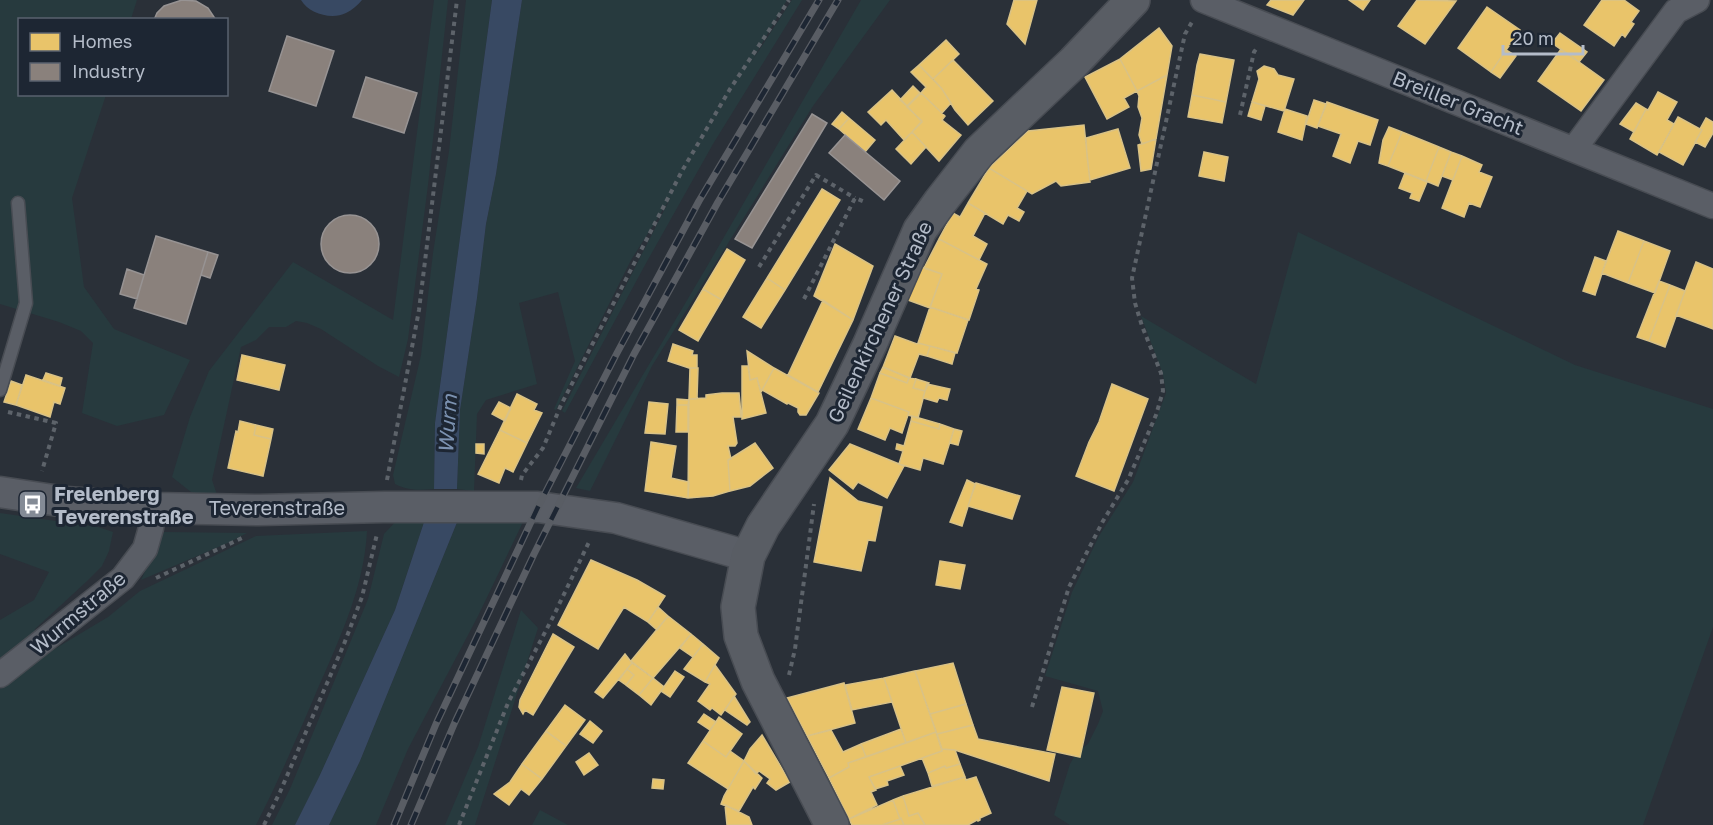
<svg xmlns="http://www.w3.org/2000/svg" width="1713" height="825" viewBox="0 0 1713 825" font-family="'Golos Text',sans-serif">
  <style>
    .green { fill: #273a3e }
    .water { fill: #384963 }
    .homes { fill: #e9c46a; stroke: #d9c286; stroke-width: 1.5 }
    .industry { fill: #8a817c; stroke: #979393; stroke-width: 1.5 }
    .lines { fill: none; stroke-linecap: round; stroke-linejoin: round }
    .service-casing { stroke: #484c53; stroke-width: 15 }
    .minor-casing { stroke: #484c53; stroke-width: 27 }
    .tertiary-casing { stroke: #484c53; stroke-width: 33 }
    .secondary-casing { stroke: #484c53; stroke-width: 36 }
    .path { stroke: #5d636a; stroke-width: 4; stroke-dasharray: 4.5 4.5; stroke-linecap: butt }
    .service { stroke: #5a5e66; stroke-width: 12 }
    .minor { stroke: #5a5e66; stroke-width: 24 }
    .tertiary { stroke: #5a5e66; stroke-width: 30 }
    .secondary { stroke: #595d64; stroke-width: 33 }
    .rail-casing { stroke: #595d64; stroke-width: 7 }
    .rail { stroke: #1d2633; stroke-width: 4.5; stroke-dasharray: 14; stroke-linecap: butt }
    .labels { text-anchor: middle; stroke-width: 6; stroke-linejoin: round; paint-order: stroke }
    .street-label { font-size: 20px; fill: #b4bcc9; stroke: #1d2633 }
    .poi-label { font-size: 20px; font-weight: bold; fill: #b4bcc9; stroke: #1d2633; text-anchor: start }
    .water-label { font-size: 21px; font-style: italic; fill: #7c92b1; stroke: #1d2633 }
  </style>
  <rect width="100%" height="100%" fill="#2a3038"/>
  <path class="green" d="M0 0H137L131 19 20 20V94L106 95 72 198 84 287 114 329 190 360 164 415 117 426 82 413 93 343 81 331 59 322 0 304Z
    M434 0H448L428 185 408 339 399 377 378 366 321 329 307 323 296 321 286 327H269L256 340 241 347 212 480 218 498 191 492 172 477 190 417 209 371 293 262 393 320Z
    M466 0H492L435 423 434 489C420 490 408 491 395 484L393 475 421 355 433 253 449 151Z
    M522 0H787L752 61 792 0H802L713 144 645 265 565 413 562 411 671 197 631 260 556 410 554 409 575 361 558 292 519 303 537 384 486 400 477 414 474 491 457 489 460 410 477 298 486 224 496 174Z
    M861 0H890L813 106 652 366 590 491 576 488 709 263Z
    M1298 232 1575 365 1713 409V627L1643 825H1070L1054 815 1070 764 1077 752 1088 744 1098 724 1103 711 1098 691 1045 676 1072 592 1099 536 1133 482 1166 393 1163 374 1141 316 1256 384Z
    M0 513 98 527 113 532 109 551 102 566 86 582 35 629 33 640 0 664V620L34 600 49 572 0 554Z
    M398 519H425L395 610 319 777 295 825H272L290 789 368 599 384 534Z
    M458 520 523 522 478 616 408 749 376 825H329L360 761Z
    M367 531C364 591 336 646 313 700 295 742 277 784 256 825H0V689L38 659 108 617 140 591 256 536Z
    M164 532 247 533 230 542 141 580Z
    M521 610 538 628 475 825H445L478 747Z
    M540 810 568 825H532Z"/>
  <path class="water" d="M301 0H362C358 5 352 10 346 13 332 20 309 14 301 0Z
    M492 0H522L496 174 486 224 477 298 460 410 457 489H434L435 423Z
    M425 519 458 520 360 761 329 825H295L319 777 395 610Z"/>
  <path class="homes" d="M1014 0H1037L1025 44 1007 24Z
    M1271 0H1304L1293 15 1267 5Z
    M1349 0H1370L1363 10Z
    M1417 0 1456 1 1425 44 1398 26Z
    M1602 0H1624L1639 11 1631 22 1634 24 1625 37 1622 34 1614 46 1584 25Z
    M1487 7 1520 30 1491 72 1458 48Z
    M1159 28 1172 46 1167 75 1137 91 1120 59Z
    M1560 33 1587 52 1579 62 1552 43Z
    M946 40 959 54 933 79 919 65Z
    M1561 49 1604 80 1581 111 1538 81Z
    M1506 50 1516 56 1500 78 1491 72Z
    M1200 54 1234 60 1226 102 1192 95 1197 65Z
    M1120 59 1137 91 1124 98 1129 107 1107 119 1085 77Z
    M953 60 993 101 968 125 955 110 942 89 933 79Z
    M919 65 942 89 951 103 942 113 921 93 926 87 911 72Z
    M1264 66 1274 69 1278 75 1294 79 1284 111 1252 102 1259 79 1257 71Z
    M1167 75 1156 139 1142 144 1139 135 1142 118 1138 107 1139 96 1137 91Z
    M913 86 920 93 907 106 900 100Z
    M892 90 922 122 904 140 886 120 881 125 868 112Z
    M1658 92 1677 102 1667 120 1674 124 1657 155 1630 139 1646 109 1648 110Z
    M921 93 945 116 942 120 961 135 939 161 912 132 922 121 907 107Z
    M1192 95 1226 102 1222 123 1188 117Z
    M1314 100 1326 104 1317 128 1306 124Z
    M1252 102 1265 106 1261 120 1248 116Z
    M1327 102 1378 120 1370 145 1358 141 1350 163 1333 156 1341 134 1318 126Z
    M1636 103 1646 109 1634 132 1620 124Z
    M1285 109 1307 116 1302 140 1278 132Z
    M842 112 849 118 839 129 832 124Z
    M1678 117 1702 130 1683 165 1659 152Z
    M849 118 875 140 865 152 839 129Z
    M1706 118 1713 122V133L1705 147 1695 142 1702 130 1700 129Z
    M1084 125 1090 182 1061 186 1056 181 1032 194 989 168 1028 131Z
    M1389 127 1402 132 1388 166 1379 163 1383 140Z
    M1118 129 1130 168 1090 180 1087 156 1086 138Z
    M912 132 926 147 911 164 896 149Z
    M1402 132 1439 147 1426 181 1388 166Z
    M1156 139 1151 169 1141 171 1138 145Z
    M1439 147 1451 152 1438 186 1426 181Z
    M1204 152 1228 157 1224 181 1199 176Z
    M1451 152 1462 156 1453 180 1442 176Z
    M1462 156 1482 165 1479 172 1492 177 1480 207 1469 203 1464 217 1442 208Z
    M989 168 1027 191 1017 208 1024 212 1019 221 1008 215 1003 224 968 203Z
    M1405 173 1427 182 1419 201 1410 198 1412 193 1399 188Z
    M822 189 840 200 785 290 767 278Z
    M968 203 985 213 973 236 987 244 979 260 939 239 953 213 960 217Z
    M1618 231 1644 241 1628 283 1602 273Z
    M939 239 987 264 976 289 979 290 969 320 930 307 942 274 924 268Z
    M1644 241 1670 251 1655 293 1628 283Z
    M835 244 873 266 853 320 814 296Z
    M727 249 745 260 722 300 703 289Z
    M1595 257 1606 261 1595 295 1583 291Z
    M1696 262 1713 269V329L1676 315Z
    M922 267 942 274 930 308 908 300Z
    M767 278 785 290 761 328 743 317Z
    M1659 281 1670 285 1649 341 1637 337Z
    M1670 285 1685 291 1665 347 1649 341Z
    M703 289 722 300 698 341 679 330Z
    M823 300 853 320 818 392 788 375Z
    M930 307 968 320 957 353 918 343Z
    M895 336 917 344 918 343 930 346 927 356 919 354 910 378 883 367Z
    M673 344 693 351 692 355H697V368H689L668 361Z
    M930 346 955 353 952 364 927 356Z
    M747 351 774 368 761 392 757 378 750 380Z
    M242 355 285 365 279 390 237 380Z
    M742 366H748L750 380 757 378 766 413 742 419Z
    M883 367 909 378 907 383 880 373Z
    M690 368H698L697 399H689Z
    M774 368 819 393 806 415H800L798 412V408L788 403 787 404 762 390Z
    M46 373 62 378 60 386 43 380Z
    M880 373 907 383 909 378 916 379 913 388 925 391 918 418 908 415 909 412 871 398Z
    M26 375 65 388 60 404 54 402 50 417 16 405Z
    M916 379 929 383 925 391 913 388Z
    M11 381 22 385 16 405 4 402Z
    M927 384 950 389 947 400 939 398 937 402 923 398Z
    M1112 384 1148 399 1114 491 1076 476 1089 442 1099 422Z
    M722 393H739L740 403 741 417H733L737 443 735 446H728L731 459 728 460 730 491 713 496 688 498 689 399 706 398V395Z
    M517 394 537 404 534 410 542 413 527 443 500 430Z
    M871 398 909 412 902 433 890 428 885 440 858 429Z
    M677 399 689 400 688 405H677Z
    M499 402 511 408 505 421 492 414Z
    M649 402 668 404 665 434 645 433Z
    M677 405H688V432H676Z
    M912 416 940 424 939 429 911 421Z
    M240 421 256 425 254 435 271 439 263 476 228 468 236 431 238 432Z
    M911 421 939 429 940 424 954 429 943 464 923 458 920 470 899 464 903 451 896 449 897 444 904 446Z
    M256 425 273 429 271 439 254 435Z
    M954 429 962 431 958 445 950 443Z
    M500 430 527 443 513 472 505 468 499 483 478 474Z
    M651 442 676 446 671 478 689 482 688 498 645 491Z
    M755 443 773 468 750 486 730 491 728 460Z
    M476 444H484V454L476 453Z
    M850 444 904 466 887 498 858 482 853 489 829 470Z
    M830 478 858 501 882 507 875 541 868 540 861 571 814 562Z
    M967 480 975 484 962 526 950 522Z
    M976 483 1020 496 1012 519 968 506Z
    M591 560 637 580 665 596 648 622 624 607 598 649 558 625Z
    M940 561 965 565 960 589 936 585Z
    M658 607 668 616 657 630 648 622Z
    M668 616 691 634 653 678 631 661Z
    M553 634 574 647 533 715 525 710 523 714 519 707 520 700Z
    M691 634 703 644 693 657 680 648Z
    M703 644 719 658 705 682 684 669Z
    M625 654 632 663 603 698 595 692Z
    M632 663 653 678 639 695 626 685 634 675 627 669Z
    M953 663 966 704 930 714 915 671Z
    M715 665 736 694 721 715 712 708 710 710 698 701 710 684 705 682Z
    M627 669 634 675 626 685 619 680Z
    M675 671 684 677 670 697 661 691Z
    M915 671 936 732 906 743 884 678Z
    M653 678 664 687 651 705 639 695Z
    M884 678 892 702 852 710 845 685Z
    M844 683 855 723 807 736 787 698Z
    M1062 687 1094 693 1080 757 1047 750Z
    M734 696 750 722 747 725 725 710Z
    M966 704 973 725 937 734 930 714Z
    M565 705 585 720 566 746 546 731Z
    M704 714 716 722 710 730 698 722Z
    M719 717 742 734 726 757 703 741Z
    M590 721 602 731 593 743 580 734Z
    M973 725 978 739 1055 754 1049 781 955 750 942 749 937 734Z
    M901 729 906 743 866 757 861 744Z
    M831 730 843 752 861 744 866 757 848 763 849 767 829 778 807 736Z
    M546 731 566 746 542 779 522 764Z
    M936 732 942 751 869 777 876 790 871 792 877 805 849 819 829 778 849 767 848 763Z
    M762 735 790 782 776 790 767 783 770 779 759 771 756 774 744 761 750 749Z
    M703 741 726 757 730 751 744 761 728 789 688 763Z
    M942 749 955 750 960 764 946 768 945 766 928 773 922 758 942 751Z
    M589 753 598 765 584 775 576 762Z
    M744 761 762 778 755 789 753 787 739 811 721 804 724 796Z
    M522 764 542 779 529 795 521 789 509 805 494 794 510 782Z
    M960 764 965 777 932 786 928 773 945 766 946 768Z
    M900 766 904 775 887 781 888 785 875 789 869 777Z
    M965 777 966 780 976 777 991 813 980 818V820L978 821 977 820 968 825H925L918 813 909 816 903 796Z
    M653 779 664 780 663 789 652 788Z
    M903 796 909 816 918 813 925 825H904L901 818 900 819 893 800Z
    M893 800 900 819 882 825H852L849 819Z
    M725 805 749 817 752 825H727Z
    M901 818 904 825H882L900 819Z"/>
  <path class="industry" d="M182 0 196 1 208 8 216 20H154L157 13 164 6Z
    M287 36 334 51 316 106 269 91Z
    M366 77 417 93 404 133 353 117Z
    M812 114 827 123 752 248 735 239Z
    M845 135 900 181 884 200 829 153Z
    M321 244a29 29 0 1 1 58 0a29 29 0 1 1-58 0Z
    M156 236 208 252 186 324 134 308Z
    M208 252 218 255 210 278 201 275Z
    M127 269 144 275 137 299 120 294Z"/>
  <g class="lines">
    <defs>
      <path id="service" d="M0 390 26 303 18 203"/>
      <path id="minor" d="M1203 0 1713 206
        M1574 149 1676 11 1697 0
        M0 675 123 578 145 549 151 528 154 508"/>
      <path id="tertiary" d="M0 492 66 502 154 508 259 510 384 507H538L616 518 748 556"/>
      <path id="secondary" d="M832 825 758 681 741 636 738 607 748 556 763 526 832 424 870 344 920 230 940 202 979 152 1074 62 1133 0"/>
    </defs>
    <use href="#service" class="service-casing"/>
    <use href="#minor" class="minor-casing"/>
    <use href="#tertiary" class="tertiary-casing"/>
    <use href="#secondary" class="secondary-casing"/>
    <path class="path" d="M1240 115 1254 52 1257 48
      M759 267 816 175 855 198
      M804 299 855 198 865 202
      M8 412 56 423 42 471
      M387 480 419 310 457 0
      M521 480 522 475 543 448 561 405 594 341 682 171 730 89 789 0
      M156 578 242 538
      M789 675 795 649 814 504
      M1032 707 1069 587 1103 521 1128 480 1156 415 1163 391 1161 373 1142 326 1135 303 1132 278 1185 34 1192 22
      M264 825 280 792 344 644 362 597 377 534
      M459 825 508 703 554 615 589 542"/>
    <use href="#service" class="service"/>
    <use href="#minor" class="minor"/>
    <use href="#tertiary" class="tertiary"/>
    <use href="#secondary" class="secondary"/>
    <defs>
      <path id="rail" d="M394 825 436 724 538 507 617 353 699 201 819 0
        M411 825 455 722 534 554 634 354 718 202 838 0"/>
    </defs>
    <use href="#rail" class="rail-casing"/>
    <use href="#rail" class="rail"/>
  </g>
  <defs>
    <symbol id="bus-square" viewBox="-11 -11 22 22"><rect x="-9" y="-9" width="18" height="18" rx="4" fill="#848b96" stroke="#1d2633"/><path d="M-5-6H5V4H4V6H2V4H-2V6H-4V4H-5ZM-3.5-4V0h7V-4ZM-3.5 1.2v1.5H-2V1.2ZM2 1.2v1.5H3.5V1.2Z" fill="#fff"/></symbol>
  </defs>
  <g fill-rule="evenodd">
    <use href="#bus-square" x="16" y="488" width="33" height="33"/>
  </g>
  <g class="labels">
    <g class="street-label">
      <text transform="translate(1458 103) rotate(22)" y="7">Breiller Gracht</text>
      <text transform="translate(880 322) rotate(-65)" y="7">Geilenkirchener Straße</text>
      <text x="277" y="515">Teverenstraße</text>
      <text transform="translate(78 613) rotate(-40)" y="7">Wurmstraße</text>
    </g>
    <g class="poi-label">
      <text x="54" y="501">Frelenberg<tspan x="54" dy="23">Teverenstraße</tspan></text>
    </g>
    <g class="water-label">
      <text transform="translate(448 424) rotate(-86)" y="7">Wurm</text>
    </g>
  </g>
  <rect x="18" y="18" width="210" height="78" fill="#1d2633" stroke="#59626f" stroke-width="1.5"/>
  <rect x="30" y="33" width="30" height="18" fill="#e9c46a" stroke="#59626f" stroke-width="1.5"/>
  <text x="72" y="48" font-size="18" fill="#b4bcc9">Homes</text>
  <rect x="30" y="63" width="30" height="18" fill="#8a817c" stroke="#59626f" stroke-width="1.5"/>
  <text x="72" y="78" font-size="18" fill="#b4bcc9">Industry</text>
  <path d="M1503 45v9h80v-9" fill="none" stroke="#b4bcc9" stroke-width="3"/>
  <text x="1512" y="45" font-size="18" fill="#b4bcc9" stroke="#1d2633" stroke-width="4.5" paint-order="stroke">20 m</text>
</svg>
